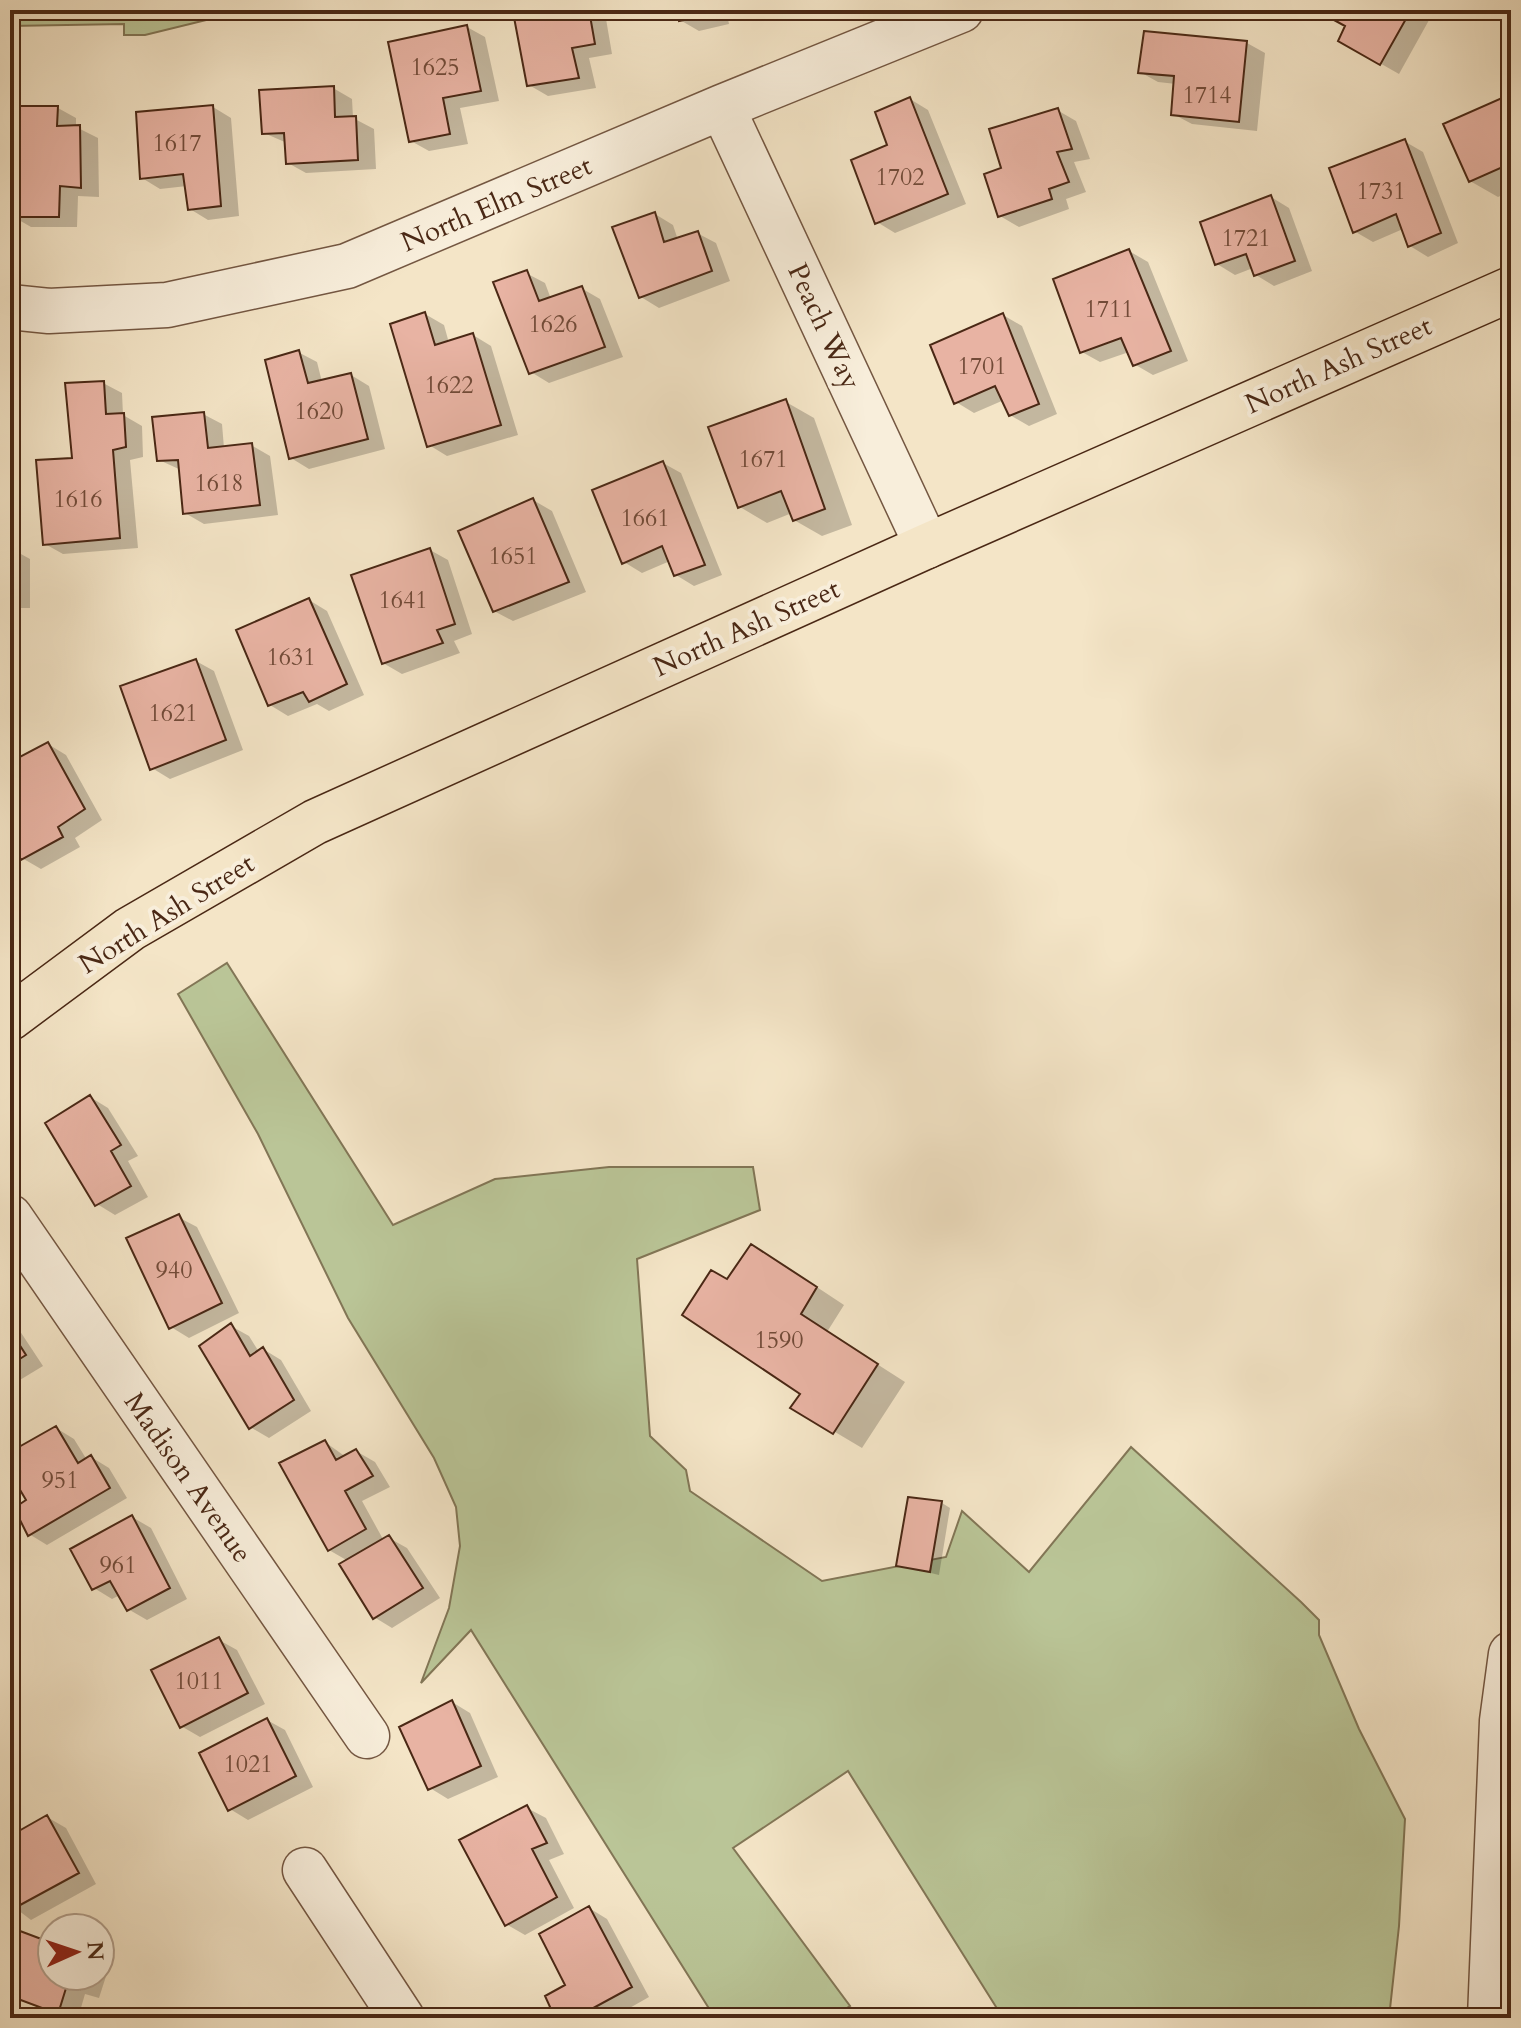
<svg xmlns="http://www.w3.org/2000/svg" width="1521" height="2028" viewBox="0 0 1521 2028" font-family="Cardo,serif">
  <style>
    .green { fill: #bac597; stroke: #827656; stroke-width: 2 }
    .shadow { fill: #0003 }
    .building { fill: #e8b3a3; stroke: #4a2815; stroke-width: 2 }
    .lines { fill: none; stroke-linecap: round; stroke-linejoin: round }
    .minor-casing { stroke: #745742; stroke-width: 47 }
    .major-casing { stroke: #4a2815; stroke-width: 47 }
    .minor { stroke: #f8eedb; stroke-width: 44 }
    .major { stroke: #f4e5c7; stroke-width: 44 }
    .labels { text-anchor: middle; stroke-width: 8; stroke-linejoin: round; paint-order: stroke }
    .number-label { font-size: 24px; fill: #724b38 }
    .street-label { font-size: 28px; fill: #4a2815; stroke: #f8eedb }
  </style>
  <rect width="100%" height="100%" fill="#f4e5c7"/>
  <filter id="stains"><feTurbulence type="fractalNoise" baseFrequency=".0025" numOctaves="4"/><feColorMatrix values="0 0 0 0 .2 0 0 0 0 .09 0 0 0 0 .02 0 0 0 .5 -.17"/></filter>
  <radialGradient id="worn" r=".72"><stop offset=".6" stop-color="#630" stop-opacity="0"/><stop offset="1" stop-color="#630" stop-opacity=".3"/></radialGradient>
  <path class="green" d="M10 10H247L145 35H124V24L10 26Z
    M227 963 393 1225 495 1179 609 1167H753L760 1210 637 1259 650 1436 686 1470 690 1491 822 1581 946 1557 962 1511 1029 1572 1131 1447 1301 1602 1319 1620V1635L1359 1729 1405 1819 1399 1926 1389 2018H1003L848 1771 733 1848 850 2006 831 2018H715L471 1630 421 1683 449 1608 460 1546 456 1507 434 1458 348 1318 258 1134 178 994Z"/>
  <path class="shadow" d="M539 10 605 13 612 54 589 58 596 88 548 96 529 85Z
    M678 10H726L729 24 699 31 680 20Z
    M1328 10H1427L1433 13 1399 74 1341 41 1347 25Z
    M467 27 485 37 499 101 460 108 468 144 429 151 411 141Z
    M1247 43 1265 53 1257 131 1192 124 1173 114 1176 84 1158 82 1140 72Z
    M333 88 352 99 353 118 374 129 376 169 306 173 288 163 287 143 264 133Z
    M1511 96V191L1498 197 1470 181Z
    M910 99 928 110 966 204 895 233 877 222Z
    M213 107 231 118 239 216 208 220 190 209 187 186 160 189 142 178Z
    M58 108 76 118V127L98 138 99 197 78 196 77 227H31L12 216Z
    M1057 110 1076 121 1090 159 1074 162 1086 192 1066 199 1069 209 1019 227 1000 216 1004 169Z
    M1404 141 1423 152 1458 243 1428 257 1410 246 1403 229 1373 242 1354 231Z
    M1271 197 1289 208 1312 271 1274 286 1256 275 1253 268 1235 275 1217 264Z
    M655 214 673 225 678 240 697 233 716 243 730 281 659 308 641 297Z
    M1129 251 1148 262 1188 361 1153 375 1134 364 1129 352 1100 362 1082 352Z
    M526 273 545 283 551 299 581 288 600 299 623 357 549 383 531 372Z
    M425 314 444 325 449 343 473 335 491 346 518 435 447 456 429 445Z
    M1003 315 1022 326 1057 414 1029 426 1010 415 1004 400 974 413 956 402Z
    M298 352 317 362 322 382 351 375 369 386 385 449 309 469 291 458Z
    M103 383 122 393 123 415 142 426 143 457 130 460 138 548 63 554 45 544Z
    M786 402 814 418 852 525 822 536 794 520 792 513 767 523 740 507Z
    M203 414 222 424 224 448 251 445 270 456 278 515 204 524 185 513 181 470 159 460Z
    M663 463 681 473 722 575 694 586 676 575 670 561 642 573 624 562Z
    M533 500 552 511 586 592 513 621 494 611Z
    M10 548 30 559V608H10Z
    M430 550 448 560 472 634 454 641 460 653 402 674 383 663Z
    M309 600 327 611 364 695 329 711 317 704 288 716 270 705Z
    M196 661 214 671 243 750 170 779 152 768Z
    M48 744 66 755 102 820 75 838 80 847 41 869 22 858 10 835V764Z
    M90 1097 108 1108 138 1156 128 1161 148 1197 115 1215 97 1204Z
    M178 1217 197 1227 239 1313 189 1338 171 1327Z
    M779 1262 844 1305 827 1332 905 1382 862 1448 793 1407 803 1394 727 1281Z
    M10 1316 43 1366 10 1386Z
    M231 1326 249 1336 259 1352 263 1349 281 1360 311 1411 269 1438 250 1427Z
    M56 1428 74 1439 87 1460 91 1457 109 1468 127 1498 47 1545 29 1534 28 1500 10 1469V1454Z
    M325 1442 346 1457 356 1451 375 1462 390 1487 362 1501 384 1541 389 1538 407 1548 440 1598 392 1628 374 1617 348 1561 329 1550Z
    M942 1503 950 1508 939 1575 898 1565Z
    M132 1517 151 1528 187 1599 147 1620 128 1609 120 1595 112 1599 94 1588Z
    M219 1640 237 1650 265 1704 200 1737 181 1726Z
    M452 1702 470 1713 498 1777 448 1799 430 1788Z
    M267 1720 285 1730 313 1787 248 1820 230 1809Z
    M527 1808 546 1818 564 1854 549 1860 574 1908 525 1935 506 1924Z
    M47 1817 66 1828 96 1884 31 1920 10 1904V1838Z
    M589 1908 607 1919 649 1997 612 2018H558Z
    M52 1945V1976H100V1965L108 1970 99 1998 85 1994 78 2018H64L10 1996V1964Z
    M649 2011 661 2018H637Z"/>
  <path class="building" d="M526 10H589L595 44 572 48 579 78 527 86 513 12Z
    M676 10H711L712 14 679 21Z
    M1325 10H1411L1380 65 1338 41 1345 26 1323 14Z
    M467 25 481 91 443 98 450 134 409 142 388 42Z
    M1144 31 1247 41 1239 122 1171 115 1174 76 1138 73Z
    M334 86 335 117 356 116 358 160 286 164 284 133 262 134 259 90Z
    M1511 94V174L1507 165 1469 182 1443 124Z
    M910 97 948 194 875 224 851 160 887 145 875 112Z
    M213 105 221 206 188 210 183 174 140 179 136 112Z
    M10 106H58L57 126 80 125 81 188 60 186 59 217H10Z
    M1058 108 1072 149 1057 152 1069 182 1049 189 1052 199 998 217 984 174 1001 168 989 129Z
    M1405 139 1441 233 1408 247 1396 214 1353 233 1329 168Z
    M1271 195 1295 261 1254 276 1246 254 1215 265 1200 222Z
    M655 212 664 242 698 231 712 271 639 298 612 227Z
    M1129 249 1171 351 1133 366 1121 338 1080 353 1053 279Z
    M527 270 539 301 582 286 605 347 529 374 493 282Z
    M425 312 435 345 473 333 501 425 427 447 390 324Z
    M1003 313 1039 404 1009 416 995 386 954 404 930 345Z
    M299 350 308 383 351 373 368 439 289 459 265 360Z
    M104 381 106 414 124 413 126 447 113 450 120 538 43 545 36 460 72 458 65 383Z
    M786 399 825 509 793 521 781 491 738 508 708 427Z
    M204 412 208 448 252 443 260 505 183 514 178 460 157 461 152 417Z
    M663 461 705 565 674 576 662 546 622 564 592 490Z
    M533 498 569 582 493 612 458 531Z
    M10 546H12V598H10Z
    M430 548 455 624 437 630 443 643 382 664 351 575Z
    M309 598 347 684 309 702 303 692 268 706 236 630Z
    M196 659 226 740 150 770 120 686Z
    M48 742 85 809 58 827 63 837 21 860 10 839V762Z
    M90 1095 121 1145 111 1151 131 1186 95 1206 45 1123Z
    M179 1214 222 1303 169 1329 126 1238Z
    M751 1244 817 1287 801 1314 878 1364 833 1434 790 1408 800 1394 682 1315 711 1270 727 1279Z
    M231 1323 250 1356 263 1347 294 1400 249 1429 199 1346Z
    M10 1330 26 1355 10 1365Z
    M56 1426 78 1463 91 1455 110 1488 28 1536 14 1508 26 1500 10 1473V1452Z
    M325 1440 336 1460 356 1449 373 1476 345 1491 366 1529 328 1551 279 1463Z
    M908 1497 942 1501 930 1572 896 1566Z
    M132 1515 170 1588 127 1611 110 1581 92 1590 70 1549Z
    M389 1535 423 1588 373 1619 339 1564Z
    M219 1637 248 1693 180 1728 151 1670Z
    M452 1700 481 1766 428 1790 399 1727Z
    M267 1718 296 1776 228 1811 199 1753Z
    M527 1805 547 1843 532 1849 557 1897 505 1926 459 1840Z
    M47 1815 79 1873 11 1910 10 1836Z
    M589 1906 632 1987 575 2018H555L545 1996 565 1985 539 1934Z
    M20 1931 52 1943V1976H85L80 1989 67 1985 58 2014 10 1996V1958Z"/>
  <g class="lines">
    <defs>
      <path id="minor" d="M722 107 927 546
        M10 307 49 311 167 305 347 266 722 107 961 10
        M10 1217 367 1736
        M305 1870 402 2018
        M1490 2018 1502 1721 1511 1654"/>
      <path id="major" d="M10 1018 130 929 315 822 927 546 1511 289"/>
    </defs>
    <use href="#minor" class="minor-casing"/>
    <use href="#major" class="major-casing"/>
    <use href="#minor" class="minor"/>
    <use href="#major" class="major"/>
  </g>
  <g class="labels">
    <g class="number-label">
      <text x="435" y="75">1625</text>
      <text x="1207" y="103">1714</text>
      <text x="177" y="151">1617</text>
      <text x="900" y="185">1702</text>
      <text x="1381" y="199">1731</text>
      <text x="1246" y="246">1721</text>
      <text x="1109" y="317">1711</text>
      <text x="553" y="332">1626</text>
      <text x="982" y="374">1701</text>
      <text x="449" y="393">1622</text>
      <text x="319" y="419">1620</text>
      <text x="763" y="467">1671</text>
      <text x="219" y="491">1618</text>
      <text x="78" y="507">1616</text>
      <text x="645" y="526">1661</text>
      <text x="513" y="564">1651</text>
      <text x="403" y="608">1641</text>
      <text x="291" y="665">1631</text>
      <text x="173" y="721">1621</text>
      <text x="174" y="1278">940</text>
      <text x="779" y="1348">1590</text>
      <text x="60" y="1488">951</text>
      <text x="118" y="1573">961</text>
      <text x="199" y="1689">1011</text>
      <text x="248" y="1772">1021</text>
    </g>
    <g class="street-label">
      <text transform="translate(496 203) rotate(-23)" y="10">North Elm Street</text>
      <text transform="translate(825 326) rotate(65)" y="10">Peach Way</text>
      <text transform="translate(1338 364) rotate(-24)" y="10">North Ash Street</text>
      <text transform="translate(746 627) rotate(-24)" y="10">North Ash Street</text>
      <text transform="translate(166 913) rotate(-32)" y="10">North Ash Street</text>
      <text transform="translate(189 1477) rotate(55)" y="10">Madison Avenue</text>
    </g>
  </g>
  <rect width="1521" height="2028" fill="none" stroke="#f4e5c7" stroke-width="40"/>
  <rect x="12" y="12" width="1497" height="2004" fill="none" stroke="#4a2815" stroke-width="4"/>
  <rect x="20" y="20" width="1481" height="1988" fill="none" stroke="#4a2815" stroke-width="2"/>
  <g transform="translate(76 1952) rotate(87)"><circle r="38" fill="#f8eedb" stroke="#b29f8c" stroke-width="2"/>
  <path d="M0-6L14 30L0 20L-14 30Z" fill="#8f2418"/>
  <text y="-12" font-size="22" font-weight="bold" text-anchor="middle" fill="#4a2815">N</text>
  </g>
  <rect width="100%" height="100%" filter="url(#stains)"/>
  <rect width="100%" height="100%" fill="url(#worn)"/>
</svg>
